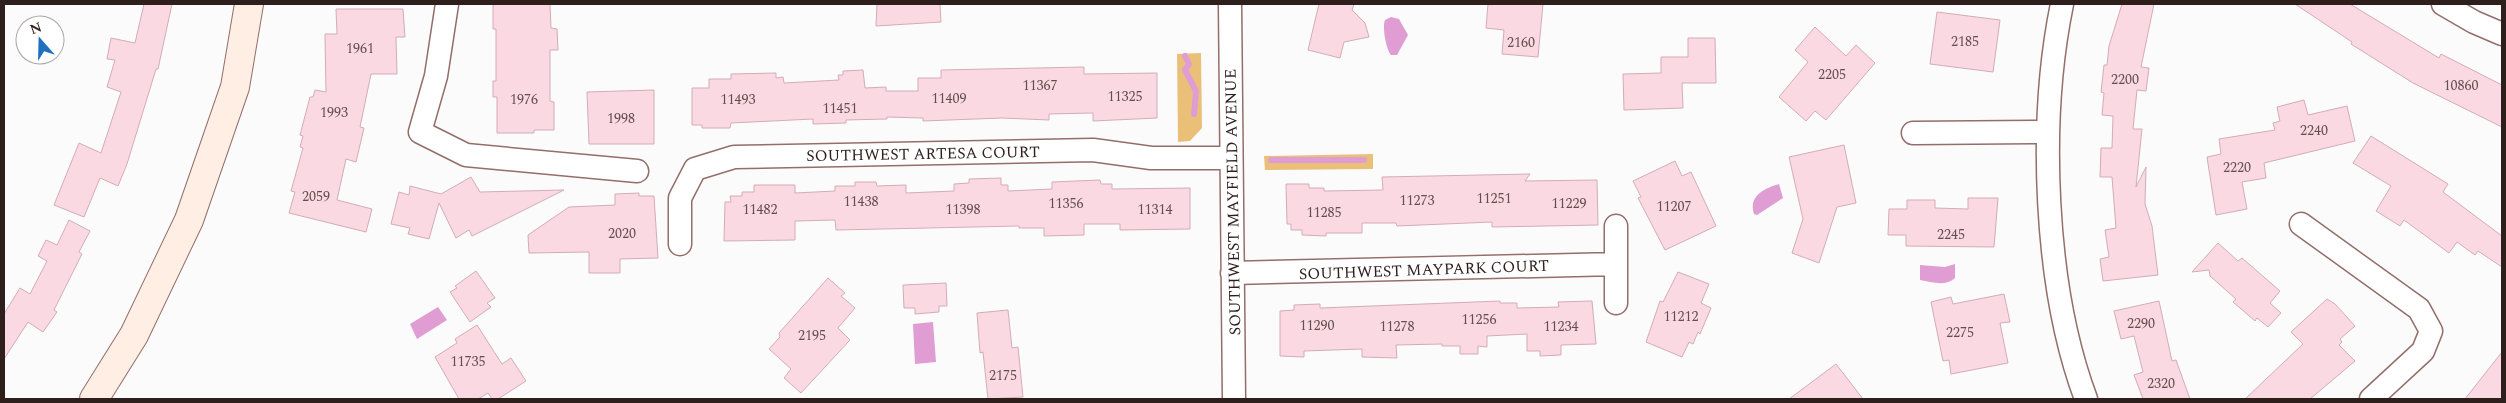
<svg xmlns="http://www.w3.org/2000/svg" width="2506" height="403" viewBox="0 0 2506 403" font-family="Spectral,serif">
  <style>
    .green { fill: #eac079 }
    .water { fill: #df9dd4 }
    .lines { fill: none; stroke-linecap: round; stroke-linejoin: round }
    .stream { stroke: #df9dd4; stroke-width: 6 }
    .building { fill: #fad9e2; stroke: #d3acb7 }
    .street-casing { stroke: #936e6a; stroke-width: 25 }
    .secondary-casing { stroke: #936e6a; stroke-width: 30 }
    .street { stroke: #fff; stroke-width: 22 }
    .secondary { stroke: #ffeee4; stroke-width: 28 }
    .labels { text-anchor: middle; stroke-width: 4; stroke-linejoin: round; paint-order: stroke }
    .number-label { font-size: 14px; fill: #614e4e }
    .street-label { font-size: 16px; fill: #2e1f1d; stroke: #fff }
  </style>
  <rect width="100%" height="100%" fill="#fafbfa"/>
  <path class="green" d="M1201 53 1202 128 1190 141 1178 142 1177 54Z
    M1373 154V169L1265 170 1264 156Z"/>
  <path class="water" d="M1391 17 1399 19 1408 35 1397 55H1391C1386 49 1382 27 1385 20Z
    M1779 184 1783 198 1757 215 1754 214C1748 196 1765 188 1779 184Z
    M1955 264V278C1945 287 1932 282 1920 280V265L1945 267Z
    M438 307 447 320 417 339 410 324Z
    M933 322 936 362 915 364 913 324Z"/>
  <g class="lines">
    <path class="stream" d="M1185 56 1189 64 1185 70 1196 91 1194 114
      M1271 160H1364"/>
  </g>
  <path class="building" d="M144 4H172L158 69H156L127 164 118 186 100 178 84 217 54 205 79 143 101 153 121 92 107 87 115 60 107 59 111 38 135 43Z
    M493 4H550L551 28 557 29 558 50H550V101L554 102V130H534V133H497V97H493V81H496V29H493Z
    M877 4H940L941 22 876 26Z
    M1319 4H1354L1352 10 1365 23 1369 37 1344 42 1340 58 1308 50Z
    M1488 4H1543L1538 57 1502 54 1504 30 1486 28Z
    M2122 4H2154L2141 67 2149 68 2146 91 2137 90 2133 129H2142L2136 187 2146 167 2145 204 2152 226 2158 275 2103 281 2100 259 2109 257 2105 230 2116 228 2112 177H2100L2101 148H2112L2113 116 2102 115 2104 93 2101 92 2104 65H2107L2109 46Z
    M2295 4H2350L2439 58 2441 54 2502 85V127L2413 83 2351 44 2352 42Z
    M336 9H403L405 37H396L397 74H371L360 127 364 128 356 162 346 159 337 200 372 209 366 232 289 213 295 192 291 191 303 148 300 147 303 136 300 135 310 97H313L315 90 326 92 325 34H337Z
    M1937 12 2000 20 1993 72 1930 64Z
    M1815 27 1846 56 1856 45 1875 63 1826 120 1815 111 1806 121 1779 97 1808 62 1795 50Z
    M1688 38H1715L1716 83H1682L1683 108 1624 110 1623 74 1661 73V57H1688Z
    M1084 67V74L1157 73V118L1093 121V113L1049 114V120L1002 118 923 121V118L887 117V119L846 120V123L813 124V119L731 123 730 128H702V125H692V88H709V79H731V74L776 73V78L783 77 784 83 839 80 838 75H843V71L863 70 865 88 886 87V91H918V78H941V70Z
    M654 90V144H589L587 92Z
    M2304 100 2308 115 2347 106 2355 141 2264 163 2266 178 2242 182 2247 209 2216 215 2207 157 2221 154 2219 139 2275 130 2273 123 2280 121 2277 107Z
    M2371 136 2448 184 2443 192 2502 236V267L2478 251 2475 255 2457 242 2449 253 2404 220 2400 226 2376 211 2391 186 2353 163Z
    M1844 145 1856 203 1837 207 1819 263 1792 253 1803 219 1789 157Z
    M1675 161 1682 176 1691 172 1716 226 1665 250 1638 198 1641 197 1633 181Z
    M1530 174 1525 181 1597 180 1598 225 1492 227V222L1397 226 1396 223H1362V233H1326V236L1302 235V230H1291V224H1287L1286 184H1309V188H1324V191L1383 190 1382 177Z
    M471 177 480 192 564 190 472 236 469 230 456 238 439 203 429 239 408 234 410 228 391 224 399 192 409 195 410 186 441 194Z
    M1001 178V185H1008V191L1052 189V182L1100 180 1101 184H1112V189L1190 188V229L1120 230V224H1084V235L1044 236V228H1019V226L836 230 835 220 795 221V240L724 241 725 202H731L730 196H742V192H754V185H795V193L835 191V186H855V182H876L877 186 906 185V193L954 191V184L969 183V179Z
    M639 193V196H654L658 258 620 259V273H589V252L529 253 528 235 569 207 615 205V194Z
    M1968 198H1998L1994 247 1906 246V235H1888L1889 209H1907V200H1935V208L1968 209Z
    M69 220 90 231 79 252 82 254 54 310 57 312 43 332 28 322 4 359V314L20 288 30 294 47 261 38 256 46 240 57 245Z
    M2218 243 2238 261 2242 258 2280 291 2270 303 2281 313 2268 327 2257 318 2255 321 2233 302 2236 299 2210 276 2209 270 2192 272Z
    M476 271 495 298 487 303 491 307 470 322 450 292 457 288 455 286Z
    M1678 272 1709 284 1701 303 1711 308 1700 334 1698 332 1693 344 1689 342 1682 357 1646 342 1660 301 1663 302Z
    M828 278 845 293 841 296 855 308 838 328 850 340 801 393 784 378 791 369 769 349 780 337 779 333Z
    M946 283 947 306H939V312L915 314V308H904L903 285Z
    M2004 294 2010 322 2000 323 2008 363 1951 374 1949 360 1943 361 1931 302 1951 297 1953 304Z
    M2327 299 2335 304 2355 326 2340 339 2342 342 2339 345 2355 361 2310 399H2245L2303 344 2291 332Z
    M1500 301V303H1517V308L1559 307 1558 302 1592 301 1596 344 1561 345V355L1540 356V351H1527V334L1487 336V347L1478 346V354H1460V346H1442V344L1396 345 1397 358 1362 357V349L1304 351V357L1280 356V311L1294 310V305L1320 304V308Z
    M2159 301 2172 361 2176 360 2190 399H2143L2134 375 2143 372 2134 336 2121 339 2114 311Z
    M1008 310 1012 348 1018 347 1023 397 988 399 983 352 980 353 977 313Z
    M477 325 502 364 511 358 526 381 498 399H492L488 393 478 399H459L435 357 457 343 455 339Z
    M2502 352V399H2465Z
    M1836 364 1863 399H1789Z"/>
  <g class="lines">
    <defs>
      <path id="street" d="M447 4 436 76 420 132 466 155 637 171
        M1230 4 1234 399
        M2062 4C2038 121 2044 287 2086 399
        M2443 4 2474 22 2502 34
        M1913 133 2047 132
        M2301 224 2419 309 2431 331 2423 351 2371 399
        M680 244V198L695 169 734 157 1093 150 1151 158H1231
        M1232 273 1616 264
        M1616 303V226"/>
      <path id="secondary" d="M94 399 134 335 189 220 235 87 249 4"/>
    </defs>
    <use href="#street" class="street-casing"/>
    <use href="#secondary" class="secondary-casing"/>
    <use href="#street" class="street"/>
    <use href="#secondary" class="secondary"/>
  </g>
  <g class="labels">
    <g class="number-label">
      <text x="1965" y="46">2185</text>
      <text x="1521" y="47">2160</text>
      <text x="360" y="53">1961</text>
      <text x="1832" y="79">2205</text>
      <text x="2125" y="84">2200</text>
      <text x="1040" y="90">11367</text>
      <text x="2461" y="90">10860</text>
      <text x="1125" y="101">11325</text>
      <text x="949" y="103">11409</text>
      <text x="524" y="104">1976</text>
      <text x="738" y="104">11493</text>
      <text x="840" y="113">11451</text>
      <text x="334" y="117">1993</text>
      <text x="621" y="123">1998</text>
      <text x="2314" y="135">2240</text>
      <text x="2237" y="172">2220</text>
      <text x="316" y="201">2059</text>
      <text x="1494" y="203">11251</text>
      <text x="1417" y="205">11273</text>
      <text x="861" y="206">11438</text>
      <text x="1066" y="208">11356</text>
      <text x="1569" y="208">11229</text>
      <text x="1674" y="211">11207</text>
      <text x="760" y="214">11482</text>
      <text x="963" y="214">11398</text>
      <text x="1155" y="214">11314</text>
      <text x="1324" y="217">11285</text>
      <text x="622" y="238">2020</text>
      <text x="1951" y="239">2245</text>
      <text x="1681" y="321">11212</text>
      <text x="1479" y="324">11256</text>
      <text x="2141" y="328">2290</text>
      <text x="1317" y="330">11290</text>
      <text x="1397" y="331">11278</text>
      <text x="1561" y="331">11234</text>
      <text x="1960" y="337">2275</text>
      <text x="812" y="340">2195</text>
      <text x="468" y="366">11735</text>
      <text x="1003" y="380">2175</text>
      <text x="2161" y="388">2320</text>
    </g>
    <g class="street-label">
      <text transform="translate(923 153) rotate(-1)" y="6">SOUTHWEST ARTESA COURT</text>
      <text transform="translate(1232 202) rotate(-91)" y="6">SOUTHWEST MAYFIELD AVENUE</text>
      <text transform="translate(1424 269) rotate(-2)" y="6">SOUTHWEST MAYPARK COURT</text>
    </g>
  </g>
  <rect width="2506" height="403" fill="none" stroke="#2e1f1d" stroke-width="10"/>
  <g transform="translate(40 40) rotate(340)"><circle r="24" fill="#ffffff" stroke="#aba5a5"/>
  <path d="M0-4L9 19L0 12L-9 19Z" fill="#1f71bf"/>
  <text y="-8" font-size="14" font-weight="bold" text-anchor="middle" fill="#2e1f1d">N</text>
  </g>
</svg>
